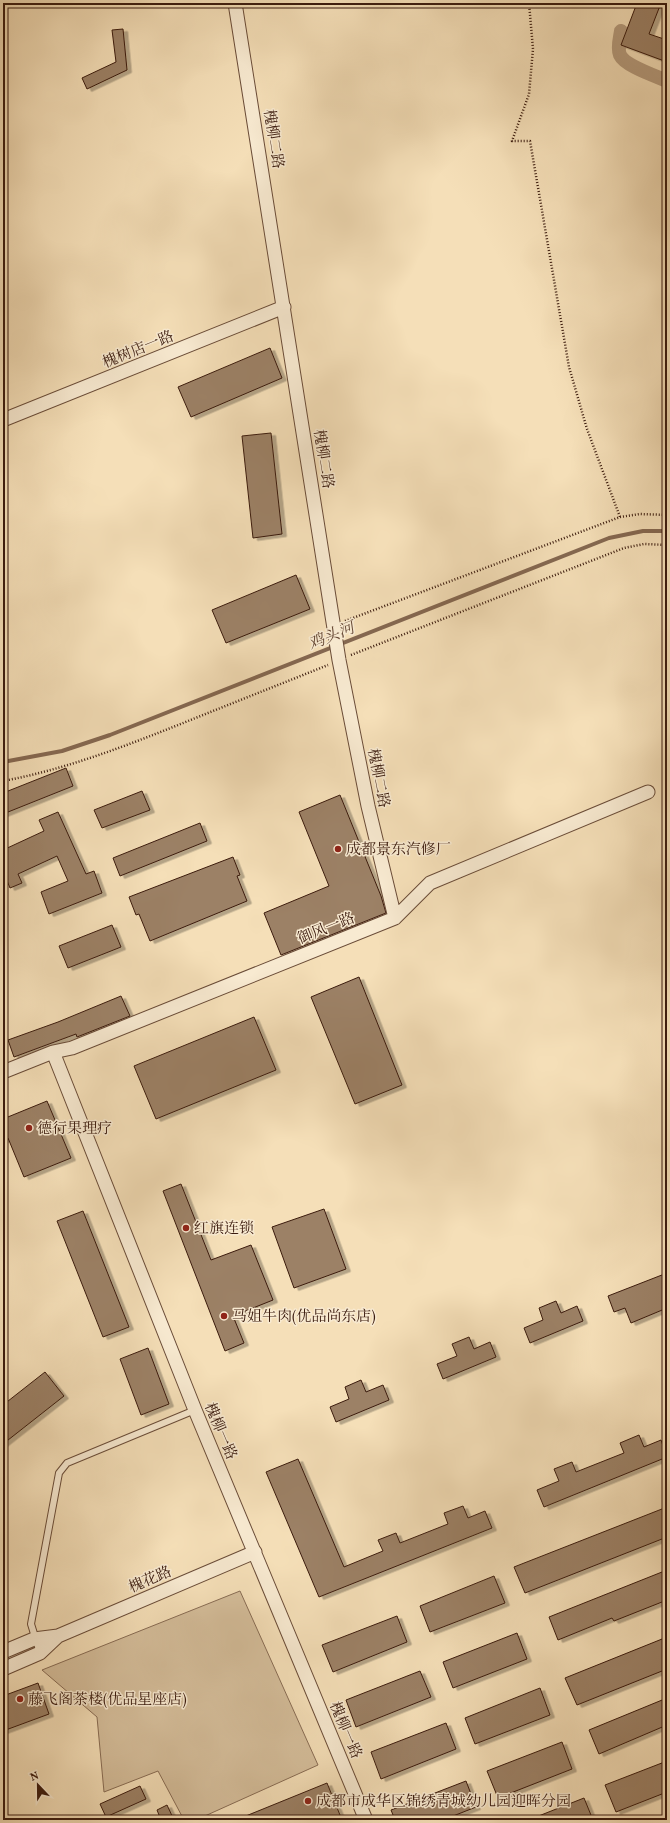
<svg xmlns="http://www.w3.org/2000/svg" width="670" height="1823" viewBox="0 0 670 1823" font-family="Vollkorn,'Noto Serif SC',serif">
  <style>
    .green { fill: #d5be9b; stroke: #886c54 }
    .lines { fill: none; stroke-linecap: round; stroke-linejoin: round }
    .stream { stroke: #856851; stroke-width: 4 }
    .canal { stroke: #b69c7e; stroke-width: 14 }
    .building { fill: #9c8166; stroke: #3b1b0e; filter: url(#shadow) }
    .lane-casing { stroke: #6a4c38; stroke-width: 8 }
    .street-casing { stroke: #6a4c38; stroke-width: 15 }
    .path { stroke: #3b1b0e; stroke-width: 2.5; stroke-dasharray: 1 2; stroke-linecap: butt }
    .lane { stroke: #f8ead1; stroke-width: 6 }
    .street { stroke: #f8ead1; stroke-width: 13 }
    .poi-dot { fill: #8f2418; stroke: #f8ead1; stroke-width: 1.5 }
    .labels { text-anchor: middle; stroke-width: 3; stroke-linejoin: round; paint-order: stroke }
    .street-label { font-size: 15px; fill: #3b1b0e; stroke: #f8ead1 }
    .poi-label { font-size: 15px; fill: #3b1b0e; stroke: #f8ead1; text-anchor: start }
    .water-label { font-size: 16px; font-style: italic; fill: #664835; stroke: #f8ead1 }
  </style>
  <defs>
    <filter id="shadow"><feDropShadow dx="4.5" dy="2.5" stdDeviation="0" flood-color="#0004"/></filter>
  </defs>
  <rect width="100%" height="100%" fill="#f5dfb8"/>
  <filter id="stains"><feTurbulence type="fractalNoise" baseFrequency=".005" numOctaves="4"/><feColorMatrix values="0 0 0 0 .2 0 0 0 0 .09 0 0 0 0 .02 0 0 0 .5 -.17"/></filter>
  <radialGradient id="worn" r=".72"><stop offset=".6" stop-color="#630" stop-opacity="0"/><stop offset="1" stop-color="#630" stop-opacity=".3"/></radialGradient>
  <path class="green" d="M240 1591 318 1765 196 1820H184L158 1771 104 1792 97 1717 42 1670Z"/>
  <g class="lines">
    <path class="stream" d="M3 762 62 751 110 735 609 538 643 531H667"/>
    <path class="canal" d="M621 31C620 38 617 48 620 55 625 66 656 76 667 81"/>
  </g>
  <path class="building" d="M637 3H661L649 34 667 40V62L621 45Z
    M123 29 127 70 87 89 82 78 116 62 112 30Z
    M270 348 282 378 191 417 178 387Z
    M271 433 282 534 253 538 242 436Z
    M296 575 310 609 226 643 212 610Z
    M66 768 73 786 3 814V793Z
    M142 791 150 810 102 828 94 810Z
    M340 795 381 896 386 913 281 955 264 913 329 886 299 812Z
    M58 812 86 874 94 871 102 893 49 914 41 892 68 881 57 856 18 874 22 883 10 888 3 871V850L44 831 39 820Z
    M200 823 207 841 120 876 113 858Z
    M233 857 240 875 237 876 247 901 150 941 139 914 136 915 129 897Z
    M112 925 121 947 68 968 59 946Z
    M359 977 402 1085 355 1104 311 997Z
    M121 996 130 1016 77 1037 76 1034 14 1057 8 1040 58 1022Z
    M254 1017 276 1070 156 1119 134 1066Z
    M47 1101 71 1158 24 1177 8 1138 3 1140V1119Z
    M181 1184 211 1260 251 1245 273 1300 233 1316 244 1343 225 1351 163 1191Z
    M324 1209 346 1269 294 1288 272 1227Z
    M83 1211 129 1327 103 1337 57 1221Z
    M667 1273V1308L631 1323 625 1308 614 1312 608 1296Z
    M556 1301 561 1313 577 1306 583 1321 530 1343 524 1328 543 1320 539 1308Z
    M469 1337 474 1349 490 1342 496 1357 443 1379 437 1364 457 1356 452 1344Z
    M148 1348 169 1404 141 1415 120 1359Z
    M45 1372 64 1396 3 1444V1405Z
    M361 1380 366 1392 383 1385 389 1400 336 1422 330 1407 349 1399 345 1387Z
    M639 1435 644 1447 661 1440 667 1457 544 1507 537 1490 559 1481 554 1469 572 1462 576 1472 624 1453 620 1443Z
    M298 1459 344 1567 383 1551 378 1540 396 1533 400 1543 448 1524 444 1513 463 1506 468 1518 485 1511 492 1528 319 1597 266 1472Z
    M667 1507V1537L525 1593 514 1567Z
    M667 1570V1600L614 1621 612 1618 558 1640 549 1617Z
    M494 1576 505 1603 430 1632 420 1606Z
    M397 1616 407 1642 333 1672 322 1645Z
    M517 1633 527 1659 453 1688 443 1662Z
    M667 1637V1669L577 1705 565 1678Z
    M420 1671 431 1697 356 1727 346 1700Z
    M38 1683 49 1714 3 1731V1696Z
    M540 1688 550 1715 475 1744 465 1718Z
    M667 1698V1725L599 1754 589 1730Z
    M446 1723 456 1749 381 1779 371 1752Z
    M562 1742 572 1769 498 1798 487 1771Z
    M667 1761V1792L616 1812 605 1785Z
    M466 1781 476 1807 443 1820H395L391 1810Z
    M327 1783 342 1820H236Z
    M140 1786 146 1799 106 1817 100 1804Z
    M584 1798 593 1820H531V1819Z
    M167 1805 174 1820H161L157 1810Z"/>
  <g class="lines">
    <defs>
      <path id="lane" d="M40 1653 31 1624 59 1473 67 1463 195 1410"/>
      <path id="street" d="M235 3 339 660 368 806 395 918
        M3 420 284 307
        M53 1052 195 1410 366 1820
        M3 1072 53 1052 72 1048 395 918 430 883 648 792
        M3 1652 34 1639 58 1636 255 1552
        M3 1669 40 1653 58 1636"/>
    </defs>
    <use href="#lane" class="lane-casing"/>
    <use href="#street" class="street-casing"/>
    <path class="path" d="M529 3 533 49 529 94 512 141H530L569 367 587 429 620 517
      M345 621 620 517 640 514 667 515
      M351 655 624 548 644 544 667 545
      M3 781C68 769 131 744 193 719 238 701 283 683 328 665"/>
    <use href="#lane" class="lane"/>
    <use href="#street" class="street"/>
  </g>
  <g class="poi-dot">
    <circle cx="338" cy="849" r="4"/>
    <circle cx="29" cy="1128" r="4"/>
    <circle cx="186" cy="1228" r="4"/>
    <circle cx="224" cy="1316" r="4"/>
    <circle cx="20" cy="1699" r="4"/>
    <circle cx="308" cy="1801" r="4"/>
  </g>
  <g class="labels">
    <g class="street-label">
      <text transform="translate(274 139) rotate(81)" y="5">槐柳二路</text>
      <text transform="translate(138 349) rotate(-22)" y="5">槐树店一路</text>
      <text transform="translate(324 459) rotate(81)" y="5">槐柳二路</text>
      <text transform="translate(379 778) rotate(79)" y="5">槐柳二路</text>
      <text transform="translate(326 928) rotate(-22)" y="5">御风一路</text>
      <text transform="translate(221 1431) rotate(67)" y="5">槐柳一路</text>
      <text transform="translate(150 1579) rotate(-23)" y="5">槐花路</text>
      <text transform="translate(346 1730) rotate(67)" y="5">槐柳一路</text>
    </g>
    <g class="poi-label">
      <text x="346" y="854">成都景东汽修厂</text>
      <text x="37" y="1133">德行果理疗</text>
      <text x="194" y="1233">红旗连锁</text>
      <text x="232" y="1321">马姐牛肉(优品尚东店)</text>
      <text x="28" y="1704">藤飞阁茶楼(优品星座店)</text>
      <text x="316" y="1806">成都市成华区锦绣青城幼儿园迎晖分园</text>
    </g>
    <g class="water-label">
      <text transform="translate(331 635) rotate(-22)" y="6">鸡头河</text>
    </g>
  </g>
  <rect width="670" height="1823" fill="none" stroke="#f5dfb8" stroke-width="16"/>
  <rect x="4" y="4" width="662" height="1815" fill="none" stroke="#3b1b0e" stroke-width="2"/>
  <rect x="8" y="8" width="654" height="1807" fill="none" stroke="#3b1b0e"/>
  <g transform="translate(38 1785) rotate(338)" stroke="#f8ead1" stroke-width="3" paint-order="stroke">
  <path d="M0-3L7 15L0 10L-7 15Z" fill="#3b1b0e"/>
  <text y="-6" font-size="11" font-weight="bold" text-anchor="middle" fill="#3b1b0e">N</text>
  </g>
  <rect width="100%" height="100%" filter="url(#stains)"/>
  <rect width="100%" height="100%" fill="url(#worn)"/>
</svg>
